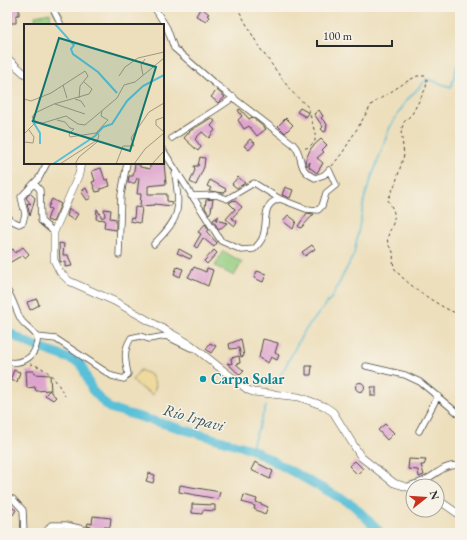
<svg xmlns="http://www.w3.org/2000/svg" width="467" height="540" viewBox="0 0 467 540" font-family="'EB Garamond',serif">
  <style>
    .green { fill: #95ce81; stroke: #607c56 }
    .sand { fill: #eeda9e; stroke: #8c8264 }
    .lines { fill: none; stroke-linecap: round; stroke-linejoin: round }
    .stream { stroke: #5abfd8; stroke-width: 1.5 }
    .river { stroke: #5abfd8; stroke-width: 9 }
    .building { fill: #dea4cd }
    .minor-casing { stroke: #484641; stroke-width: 7 }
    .major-casing { stroke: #484641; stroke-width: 8 }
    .path { stroke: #484641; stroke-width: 1; stroke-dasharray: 3 3; stroke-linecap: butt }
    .minor { stroke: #fff; stroke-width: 5.5 }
    .major { stroke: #fff; stroke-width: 7 }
    .culture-dot { fill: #0f9aa8; stroke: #f7f3e8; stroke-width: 1.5 }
    .labels { text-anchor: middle; stroke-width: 3; stroke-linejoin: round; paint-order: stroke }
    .culture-label { font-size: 15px; font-weight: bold; fill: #0d838f; stroke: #f7f3e8; text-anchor: start }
    .water-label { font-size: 16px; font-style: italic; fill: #39575f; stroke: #f7f3e8 }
    .inset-river { fill: none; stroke: #5abfd8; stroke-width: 2 }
    .inset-road { fill: none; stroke: #9f9782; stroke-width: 1 }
    .view { fill: #0f766e; fill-opacity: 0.15; stroke: #0f766e; stroke-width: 2 }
    .inset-edge { fill: none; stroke: #2b2b2b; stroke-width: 2 }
  </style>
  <rect width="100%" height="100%" fill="#f7f3e8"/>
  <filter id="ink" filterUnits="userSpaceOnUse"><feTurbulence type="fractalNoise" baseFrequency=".025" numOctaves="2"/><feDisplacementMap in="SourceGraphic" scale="8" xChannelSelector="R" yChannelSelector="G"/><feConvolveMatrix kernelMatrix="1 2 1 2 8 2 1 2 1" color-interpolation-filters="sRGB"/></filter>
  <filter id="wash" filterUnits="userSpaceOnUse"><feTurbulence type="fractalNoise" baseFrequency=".012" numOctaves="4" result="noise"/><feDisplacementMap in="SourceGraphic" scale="16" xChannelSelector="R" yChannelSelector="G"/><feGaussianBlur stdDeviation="0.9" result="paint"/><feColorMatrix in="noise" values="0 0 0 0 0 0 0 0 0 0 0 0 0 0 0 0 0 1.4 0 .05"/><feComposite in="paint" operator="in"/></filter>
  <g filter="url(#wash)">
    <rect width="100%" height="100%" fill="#eddfbc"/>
    <path class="green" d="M50 13 51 22 36 24 35 16Z
      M223 251 242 262 234 276 215 266Z"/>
    <path class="sand" d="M140 370 151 375 156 385 153 395 140 387 132 380Z"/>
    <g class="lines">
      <path class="stream" d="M276 384 303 333 332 297 354 254 365 196 390 127 406 101 427 79 451 87 460 56
        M251 449 266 406"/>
      <path class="river" d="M7 331C29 347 57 352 81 364L92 390 109 408 251 449 353 505 381 533"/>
    </g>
    <g id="blocks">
      <path class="building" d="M11 7H19V15H16V23H7V16H11Z
        M201 7 209 14 207 15 209 17 206 21 196 16Z
        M217 90 225 97 218 103 211 97Z
        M300 108 309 113 306 117 297 112Z
        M240 109 249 119 252 117 266 129 257 136 249 126 244 129 238 120 242 116 238 110Z
        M319 110 323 116 321 118 327 124 326 131 324 132 321 129 323 127 314 114Z
        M211 118 215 121 211 126 215 130 209 138 202 132 195 139 201 147 198 151 184 138 190 131Z
        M286 118 293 125 285 133 278 126Z
        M250 139 255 143 249 150 244 146Z
        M321 139 327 145 322 150 324 152 317 158 323 163 317 173 309 167 310 162 307 166 305 161 311 148Z
        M200 157 205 158 204 167 196 185 190 182 195 170 194 166H198Z
        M150 163H164L166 184 148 186V194H167V201L172 202 171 206 155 204V205L140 206 141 194H137L139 178H137L135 183H128L129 176H133L135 164 140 165V167L150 169Z
        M101 168 105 180 108 179 110 186 100 189 101 191 96 192 92 182 95 181 92 171Z
        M238 177 245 183 237 188 232 184Z
        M210 180 226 189 224 193 209 191 211 188 207 186Z
        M285 187 293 190 290 198 282 195Z
        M86 188 91 198 87 200 81 191Z
        M30 193 35 198 30 216 27 203 31 204 26 198Z
        M52 199 61 204 53 222 47 220 51 209 48 208Z
        M213 199 211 211 209 214 205 208 206 200Z
        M234 200 242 207 232 218 237 222 235 226 226 219 235 209 229 203Z
        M135 207 142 208 140 223 130 221 131 217 134 218Z
        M69 209 78 214 74 220 67 216Z
        M97 209 102 218 105 216 104 209 111 210 110 218 116 219V230L104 228 105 220 96 219Z
        M307 213 314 214 301 228 298 226Z
        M288 215 296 221 293 229 283 221Z
        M219 216 216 220 227 223 219 230 213 220Z
        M205 224 209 230 207 232 217 243 214 247 203 238 197 248 194 246 201 234 198 232Z
        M59 243 64 244 63 255H68L72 266 65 267V261L60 262Z
        M312 245 315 249 305 256 302 252Z
        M23 247 29 254 25 258 23 255 7 264V252L13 249 15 253Z
        M179 249 192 256 190 259 177 253Z
        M214 250 217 253 207 264 204 261Z
        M177 267 183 269 180 277 174 274Z
        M194 267 206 272 207 268 213 270 208 286 188 277Z
        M257 271 266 274 263 282 254 278Z
        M37 299 39 305 30 310 27 302Z
        M241 339 244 356 241 357 239 348 230 349 229 344Z
        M263 339 278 343 275 353 279 355 277 360 271 357 268 363 259 358Z
        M210 343 216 346 211 353 206 349Z
        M239 356 240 363 236 364 244 371 240 375 227 363 232 364 231 358Z
        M306 366H312L311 375H306Z
        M14 370 20 372 17 382 10 380Z
        M26 371H34V374L50 375 51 393 56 397 53 400 45 395 50 390 36 391 35 387 27 388Z
        M355.5 387a4.5 4.5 0 1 1 9 0a4.5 4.5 0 1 1-9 0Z
        M371 387H376V396H371Z
        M385 424 394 433 387 440 378 430Z
        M409 459 426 460 424 465H421L424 475 419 477 418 470 408 469Z
        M355 461 363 469 357 474 349 466Z
        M255 462 273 471 270 479 251 470Z
        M149 473 155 475 153 483 146 481Z
        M180 485 220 492 218 499 179 492Z
        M244 495 257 499 256 502 268 507 265 514 254 509 255 506 242 502Z
        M7 504 16 510 13 515 7 511Z
        M192 504 215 505V511L203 510 202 514 192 513Z
        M93 516 111 518 110 527H104L103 533 100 529 87 526 88 523 92 524Z"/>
    </g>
  </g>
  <g filter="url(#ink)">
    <use href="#blocks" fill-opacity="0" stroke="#484641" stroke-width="1"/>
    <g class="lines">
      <defs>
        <path id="minor" d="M52 7 61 25
          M154 7 167 28 174 48 214 83 293 144C305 156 295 169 315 178L324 175 329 170 336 185 326 193 322 206 318 210 306 209 280 199 254 183 227 199 216 195 191 196
          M172 138C192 123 214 112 234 97
          M163 150 221 241 242 250 254 249C258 245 262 241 263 236 268 221 261 203 280 199
          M34 183 40 190 41 221 54 232
          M7 216 10 220 19 224 23 222 25 214 21 197 39 178 47 163
          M154 244C181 217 180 211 175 174
          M119 255 121 195 127 163
          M7 290C13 299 15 308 20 318 24 326 33 329 37 337 38 340 37 343 36 346 33 359 21 364 7 362
          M37 337 56 339 112 376 124 379 128 374C125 359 123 351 131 338L140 336 149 339 166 336 191 348
          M366 366 405 375 420 382 460 415
          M419 431 438 396
          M407 487C413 484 420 483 425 480 437 474 446 463 460 466
          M7 498 13 499 23 510 24 533
          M45 533 51 525H66L99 533"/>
        <path id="major" d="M7 58 25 74
          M81 163 79 174 54 232V260L60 272 69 281 114 301 190 344 248 390 253 392 299 397 324 406 333 412 361 457 394 483 413 489
          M437 499 460 515"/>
      </defs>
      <use href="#minor" class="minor-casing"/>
      <use href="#major" class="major-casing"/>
      <path class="path" d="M237 7 259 47 291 91 308 107 315 133V141L309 147 303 149
        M332 166 343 152 372 104 406 82 417 76H425L427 79 426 88 412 114 404 122 401 131 404 155 396 182 388 200C390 204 394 210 394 214 396 225 385 233 388 244 389 247 392 249 393 252 394 257 392 264 395 269 403 282 446 312 460 314
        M30 364C49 368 56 380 65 396"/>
      <use href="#minor" class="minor"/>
      <use href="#major" class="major"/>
    </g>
  </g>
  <circle class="culture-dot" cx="203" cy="379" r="4"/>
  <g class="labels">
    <g class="culture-label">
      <text x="211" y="384">Carpa Solar</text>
    </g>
    <g class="water-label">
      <text transform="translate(194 417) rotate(16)" y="6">Río Irpavi</text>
    </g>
  </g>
  <g transform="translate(24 24)">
    <rect width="140" height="140" fill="#eddfbc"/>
    <path class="inset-river" d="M31 0 50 21 47 25 49 30 74 48 93 69M8 96 16 109V120M29 140 71 112 79 103 88 100 103 77 119 62 140 51"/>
    <path class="inset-road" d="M119 51 117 41 121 35M95 52 101 43 114 34 140 28M39 61 43 74M0 75 7 77 27 69 61 47 64 52 56 62 55 74M51 75 57 77 61 83M31 80 61 90M140 93 132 96V101L140 108M33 96 41 98 46 104 50 105 45 110 46 113 72 109 75 111 73 118 55 133 51 140M12 98 8 93 11 89 30 80 65 70 68 65 60 58M72 109 84 96 77 92 78 87M0 110 11 99H19L42 92 54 100 61 101 93 74 100 61 111 58 140 34M0 118 9 119 10 113 5 106M36 140 73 116M92 140 99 122H110L107 114 125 88 140 79M110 140 121 125 140 109M128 140 140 127"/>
    <path class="view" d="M35 14 132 43 106 127 9 97Z"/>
    <rect width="140" height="140" class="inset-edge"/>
  </g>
  <rect width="467" height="540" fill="none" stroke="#f7f3e8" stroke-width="24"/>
  <g transform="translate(425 498) rotate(73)"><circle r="19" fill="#f7f3e8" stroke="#a5a39c"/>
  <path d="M0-3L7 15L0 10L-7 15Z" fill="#c8321e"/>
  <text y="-6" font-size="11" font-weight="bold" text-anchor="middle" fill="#2b2b2b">N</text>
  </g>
  <path d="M317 40v6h75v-6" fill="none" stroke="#2b2b2b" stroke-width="2"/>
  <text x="323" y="40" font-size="12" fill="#2b2b2b" stroke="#f7f3e8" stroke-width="3" paint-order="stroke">100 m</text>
</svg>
